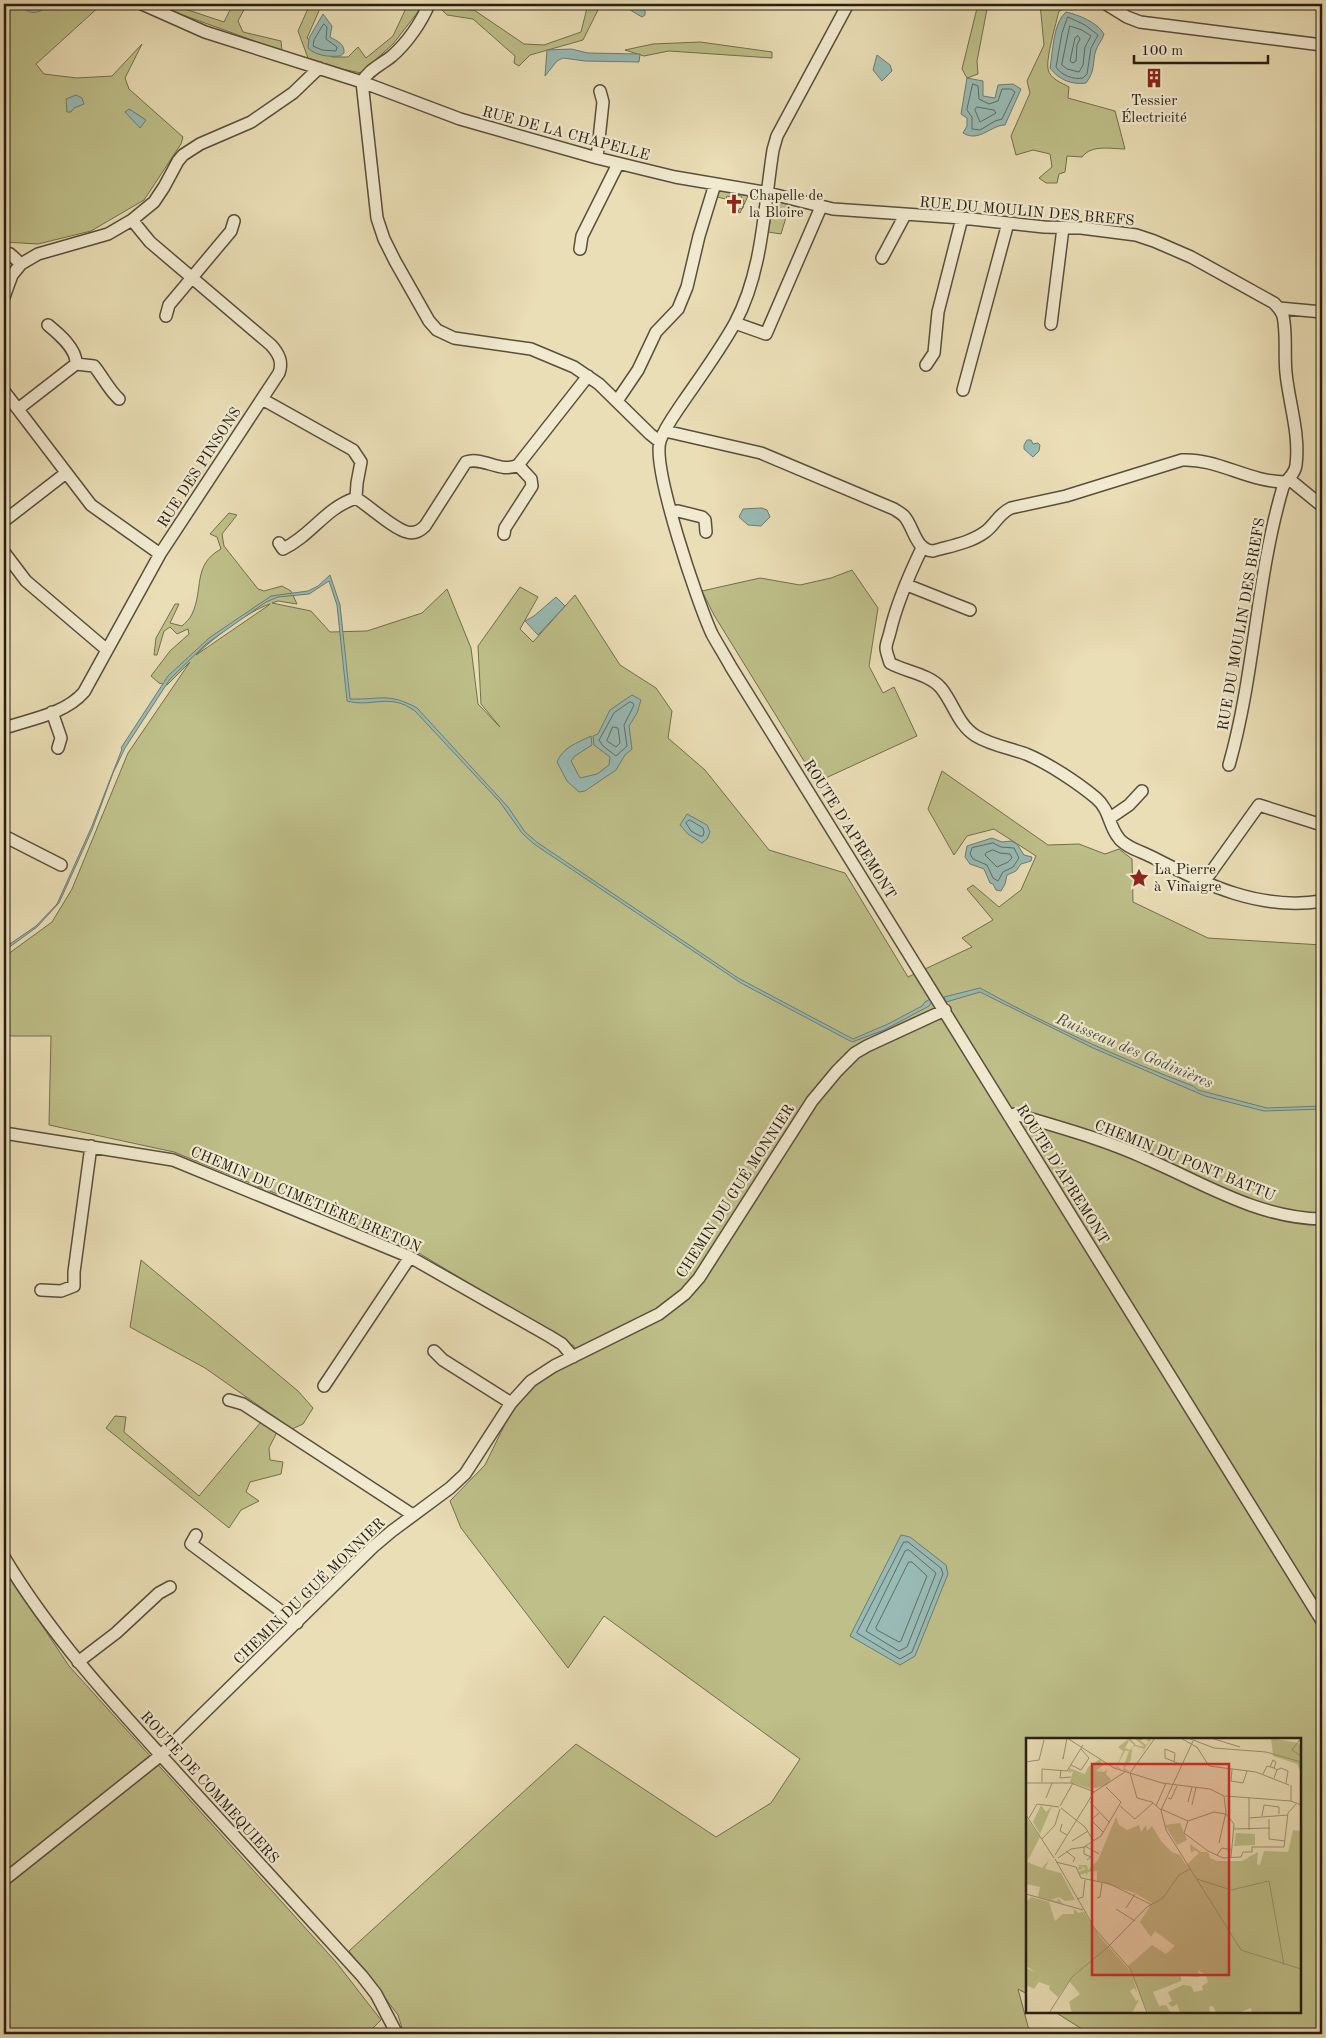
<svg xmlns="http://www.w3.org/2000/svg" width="1326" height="2038" viewBox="0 0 1326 2038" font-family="'Old Standard TT',serif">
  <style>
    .green { fill: #bebf89; stroke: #726f4e; fill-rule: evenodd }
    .water { fill: #99bbb5; stroke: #6b7d75 }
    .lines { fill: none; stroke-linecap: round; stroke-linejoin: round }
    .shore { stroke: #606d64; stroke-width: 1 }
    .minor-casing { stroke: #584f3c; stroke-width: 14 }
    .minor { stroke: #f1ead0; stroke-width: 11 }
    .labels { text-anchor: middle; stroke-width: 4.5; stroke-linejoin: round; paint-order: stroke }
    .poi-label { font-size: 15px; fill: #271f14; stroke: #f1ead0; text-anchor: start }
    .street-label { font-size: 15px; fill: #271f14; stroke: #f1ead0 }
    .water-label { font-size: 16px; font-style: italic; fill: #494e44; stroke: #f1ead0 }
    .inset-road { fill: none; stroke: #9c9275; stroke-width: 1 }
    .view { fill: #d62828; fill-opacity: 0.15; stroke: #d62828; stroke-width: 2.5 }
    .inset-edge { fill: none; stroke: #271f14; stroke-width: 2.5 }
  </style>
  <rect width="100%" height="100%" fill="#eadeb6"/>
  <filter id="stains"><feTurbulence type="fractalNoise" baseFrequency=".004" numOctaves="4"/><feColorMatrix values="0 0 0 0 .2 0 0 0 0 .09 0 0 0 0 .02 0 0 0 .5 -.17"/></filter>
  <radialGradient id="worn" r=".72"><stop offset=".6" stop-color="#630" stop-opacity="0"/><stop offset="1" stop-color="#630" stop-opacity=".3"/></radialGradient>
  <path class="green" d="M4 4H100L101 5 36 64 44 74 77 78 112 76 142 44 125 78 129 89 183 137 181 144 144 200 91 231 38 244 4 242Z
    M233 4H247L238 21 243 32 281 41 282 51 172 11 173 5 224 22Z
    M310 4H322L307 38 332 57H348L358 47 366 58 393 36 408 4H424L393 44 361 73 342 69 308 58 298 31Z
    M441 4H457L458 9 474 10 524 44 544 45 581 32 588 4H601L583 40 530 55 519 66 514 63 515 56 473 19 447 15 440 8Z
    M978 4H988L977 61 978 74 967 78 962 69Z
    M1040 4H1064L1066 8 1059 11C1056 23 1046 58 1048 69 1050 79 1062 83 1069 87L1068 98 1115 111 1125 149C1111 149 1092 144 1082 157L1067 156 1065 172 1059 174 1057 183H1046L1039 178 1052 167 1050 154 1033 150 1016 155 1011 136 1030 93 1027 81 1044 45Z
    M700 42 772 52V58L669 51 644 56 625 50 653 44Z
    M721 190 748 196 740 213 738 212 739 209 743 208 744 202 741 196 737 195 736 198 727 196 726 199 717 197 718 191Z
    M779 202 790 204 781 234 768 232 774 203Z
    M229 513 237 515 222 534 224 546 258 589 264 591 282 586 291 591 297 604 278 601 272 603 311 611 330 632 367 631 422 613 447 589 471 648 478 704 500 727 481 704 478 646 520 587 538 597 520 629 533 642 575 595 620 665 656 688 672 711 668 738 705 770 769 850 845 873 908 977 972 947 962 938 993 920 967 889 973 885 999 907 1021 890 1036 856 994 829 967 836 954 855 928 809 942 771 1048 845 1079 844 1105 854 1119 849 1132 859 1133 902 1208 938 1322 945V2034H1090L1055 2012H1300V1739H1027V1994L1018 1989 1030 2034H404L398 2015 349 1951 576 1744 716 1837 771 1803 800 1759 604 1616 568 1668 461 1528 450 1501 485 1465 505 1424 524 1393 562 1368 579 1360 574 1346 412 1249 174 1152 49 1125 51 1036H4V957L52 922 72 889 128 753 190 662 167 685 159 683 151 676 170 651 189 634 188 629 177 634 170 627 164 631 157 655H154L156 638 175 604H179L170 623 182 626C185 623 190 619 192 614 204 589 192 565 221 549L217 537 210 534ZM270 604 269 605 196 655C212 639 248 611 270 604Z
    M852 570 878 608 869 666 883 693 894 687 917 736 817 782 714 615 702 591 760 578 800 585 831 578Z
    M141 1260 298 1391 313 1408 303 1424 292 1429 205 1368 130 1327Z
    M115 1416 126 1417 124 1432 199 1496 261 1422 277 1432 269 1448 270 1460 283 1462 281 1474 250 1482 246 1492 259 1501 241 1510 229 1528 106 1428Z
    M4 1568 69 1666 336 1962 381 2020 367 2034H4Z"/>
  <path class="water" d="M8 4H28L32 8 43 4H52C40 12 31 18 20 4L4 9V5Z
    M620 4H637L645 10V15L642 17Z
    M1066 12C1079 15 1097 22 1104 34 1102 41 1098 44 1096 50 1092 62 1096 70 1086 83 1072 85 1059 80 1050 68 1053 51 1053 23 1066 12Z
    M323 14 332 26 330 37C337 41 345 44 344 53L340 56C329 57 316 56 308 48L309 38Z
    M571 49 588 53 640 54 639 62 585 61 563 58 557 61 545 76 547 50Z
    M877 55 890 65 892 71 882 81 873 70Z
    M967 78 983 81V96L995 98 998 85 1013 84 1021 89 1005 125C991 125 979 143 963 133L967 126V118L961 114Z
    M76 95 82 98 84 104 74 108 71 112H67L66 99Z
    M129 109 146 120 140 128 125 112Z
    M1027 440H1031L1033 444 1038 443 1040 445 1039 451 1033 457 1024 449V445Z
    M762 508 767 510 770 517 761 526 748 525 739 517 743 509Z
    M330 575 340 605 350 699C380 700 388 692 417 708L508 807 525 832 538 843 738 978 853 1039 888 1024 922 1006 925 1002 930 999 932 1002 929 1006 884 1030 852 1042 741 983 534 844 522 833 500 802 415 711C389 692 373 708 347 701L337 605 329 581 309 594 278 597 266 602 206 644 170 679 125 748 113 773 92 830 59 903 37 927 4 951V948L36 926 57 904 92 826 122 749 121 748 168 676 209 638 271 596 308 591 318 586Z
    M556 597 565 606 538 635 525 621 534 616Z
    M632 695 641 700 637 713 629 726 632 749 625 755 616 770 585 791 579 792 567 781 557 762C563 747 577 743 591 736L592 745 575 756 571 761 580 778 597 774 609 765 610 757 594 745 593 736 598 734 610 710Z
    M687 814 707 825 710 832 707 839 702 843 688 834 680 825Z
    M992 838 1002 842 1011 841 1017 844 1024 855 1032 857 1031 861 1021 864 1016 871 1007 875 1005 884 1001 891 996 890 993 884 990 883 984 869 970 864 965 857 967 846Z
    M980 988C1049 1026 1119 1058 1193 1086L1198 1090 1267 1108 1322 1106V1109L1264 1111 1205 1096 1093 1048 980 992 946 1002 944 997Z
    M901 1535 910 1537 946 1565 948 1574 915 1656 900 1665 850 1636Z"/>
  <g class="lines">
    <path class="shore" d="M1068 17 1085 25 1098 35 1091 48 1087 74 1083 78C1073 80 1061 75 1056 67L1062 33Z
      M324 24 327 27 326 39 337 47 336 51 322 50 313 46 314 40Z
      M1070 26 1082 30 1091 36 1085 47 1083 65 1079 72 1067 69 1062 65Z
      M1078 36 1080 39 1077 45 1076 61 1073 63 1070 61 1075 38Z
      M973 84 978 86 979 99 989 104 998 101 1002 89H1011L1015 92 1002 119 995 121 980 130 972 129V117L967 110Z
      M977 107 994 110 996 113 980 122 975 110Z
      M630 702 633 703 634 705 624 725 627 746 616 756 603 746 599 740 614 713Z
      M613 727 618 728 620 743 616 747 607 741Z
      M690 820 703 828 704 832 703 836H700L691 831 686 823Z
      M993 843 1001 847 1014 848 1019 858 1013 867 1003 872 998 881 993 878 987 865 973 859 970 854 972 848Z
      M993 850 1000 853 1010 854 1012 858 1008 862 997 867 985 855 986 853Z
      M904 1542H908L941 1568 943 1574 912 1652 900 1659 857 1633Z
      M909 1550 936 1573 907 1647 899 1651 866 1631 905 1551Z
      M909 1562H912L927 1576 901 1641 899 1642 877 1630 876 1628Z"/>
    <defs>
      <path id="minor" d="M142 4 205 32 362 82 460 119 597 158 675 177 764 192 833 209 962 218 1044 227 1081 228 1136 235 1154 241 1191 257 1274 303C1278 307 1281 310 1283 316 1287 334 1284 354 1286 373 1289 403 1300 434 1296 465 1295 475 1287 478 1283 487 1256 578 1255 674 1229 765
        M848 4 777 136 773 150C764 207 763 271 735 323 720 350 701 376 683 402 675 414 665 427 660 441 652 469 698 604 712 634 718 645 725 656 731 667L1322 1621
        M1106 4 1127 17 1140 22 1322 45
        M362 82 377 218 384 239 395 261 429 321 437 330 454 338 531 349 574 367 599 384 650 434 660 442
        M362 82C368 70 381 65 392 56 407 43 421 23 429 4
        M597 158 603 102 600 91
        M580 249 582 236 618 164
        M4 252 10 254 21 264
        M882 258 905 215
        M4 297 12 275 21 264 38 254 108 234 132 220 154 202 164 187 178 161 183 155 200 144 251 122 293 93 319 68
        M1279 308 1322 312
        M166 316 169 305 231 231 234 221
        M735 323 766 334 821 207
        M1051 324 1063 228
        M48 325C59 334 77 349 76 364
        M926 365 934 353 938 312 962 218
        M963 390 1008 223
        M4 391 91 505 160 554
        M262 399 353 450 361 462 357 483 356 498C369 506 394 529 407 532 414 534 420 531 425 526L466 462C483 456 501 474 518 465L588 376
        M617 401 638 370 656 332 678 309 687 287 699 236 715 184
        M18 409 76 364 94 366C103 377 109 390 119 399
        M665 431 761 453 894 509C897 511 901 513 904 516 914 527 915 550 933 551 950 546 970 543 985 532 995 525 998 514 1011 508L1066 496 1182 460C1217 458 1249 482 1285 482
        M1289 479 1322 506
        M671 512 678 511 702 517 705 520 706 532
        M4 521 66 473
        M504 534 505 528 532 486 531 479 518 465
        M279 543 283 549C312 535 325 508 356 498
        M922 548C909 575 897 602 890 632 889 637 886 643 886 648 886 652 889 659 890 663 906 672 929 674 941 688 954 704 958 725 976 736 991 745 1009 748 1026 754 1048 763 1078 783 1096 798 1110 810 1108 824 1118 837 1124 847 1143 852 1154 858 1206 885 1261 911 1322 901
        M4 552 26 581 107 650
        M907 585 970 610
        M52 712 61 738 58 748
        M4 728C31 719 65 714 84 692L160 554 279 373C283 362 279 354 271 345L150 242 132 220
        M1110 818 1129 805 1142 791
        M4 836 61 865
        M1204 882 1259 805 1322 825
        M1009 1116 1015 1114 1025 1117C1066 1129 1108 1141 1147 1159 1205 1184 1258 1218 1322 1219
        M4 1133 173 1160 410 1257 549 1336 562 1344 573 1357
        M41 1290 61 1291 74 1286V1272L91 1146
        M434 1351 443 1360 511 1403
        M324 1386 410 1257
        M229 1400 243 1404 413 1515
        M196 1535 191 1544 297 1623
        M4 1557C52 1637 114 1704 176 1772 238 1840 300 1908 362 1976L376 1994 397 2034
        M78 1662 116 1633 159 1593 170 1587
        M4 1880 161 1755 373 1547 392 1531 450 1488 465 1474 511 1403 531 1381 554 1366 659 1314 685 1294 699 1278 812 1101 837 1071 855 1053 867 1046 945 1010"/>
    </defs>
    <use href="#minor" class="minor-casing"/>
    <use href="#minor" class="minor"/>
  </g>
  <defs>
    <symbol id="building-bare" viewBox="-9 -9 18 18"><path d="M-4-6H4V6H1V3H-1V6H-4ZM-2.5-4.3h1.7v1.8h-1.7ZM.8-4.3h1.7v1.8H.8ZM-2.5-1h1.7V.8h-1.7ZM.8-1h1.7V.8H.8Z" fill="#8f2418" stroke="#f1ead0" stroke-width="2.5" paint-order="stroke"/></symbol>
    <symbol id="church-bare" viewBox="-9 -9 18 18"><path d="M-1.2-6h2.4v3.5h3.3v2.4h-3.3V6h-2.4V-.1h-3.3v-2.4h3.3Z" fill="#8f2418" stroke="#f1ead0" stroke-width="2.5" paint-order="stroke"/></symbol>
    <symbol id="sight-bare" viewBox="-9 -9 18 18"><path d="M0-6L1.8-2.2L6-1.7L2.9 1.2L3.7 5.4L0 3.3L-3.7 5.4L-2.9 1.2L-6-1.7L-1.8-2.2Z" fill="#8f2418" stroke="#f1ead0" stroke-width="2.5" paint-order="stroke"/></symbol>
  </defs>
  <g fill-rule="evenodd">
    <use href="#building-bare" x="1140" y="64" width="28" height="28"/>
    <use href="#church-bare" x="720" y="190" width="28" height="28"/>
    <use href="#sight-bare" x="1125" y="864" width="28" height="28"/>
  </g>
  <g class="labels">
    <g class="poi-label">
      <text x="1154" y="105" text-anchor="middle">Tessier<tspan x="1154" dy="17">Électricité</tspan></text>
      <text x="749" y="200">Chapelle de<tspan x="749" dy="17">la Bloire</tspan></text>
      <text x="1154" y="874">La Pierre<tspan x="1154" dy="17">à Vinaigre</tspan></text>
    </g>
    <g class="street-label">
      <text transform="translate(566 133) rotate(15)" y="5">RUE DE LA CHAPELLE</text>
      <text transform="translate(1027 211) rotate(5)" y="5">RUE DU MOULIN DES BREFS</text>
      <text transform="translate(199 467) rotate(-57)" y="5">RUE DES PINSONS</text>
      <text transform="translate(1241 624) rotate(-80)" y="5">RUE DU MOULIN DES BREFS</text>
      <text transform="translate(850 829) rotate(58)" y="5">ROUTE D'APREMONT</text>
      <text transform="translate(1185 1160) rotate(22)" y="5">CHEMIN DU PONT BATTU</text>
      <text transform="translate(1063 1174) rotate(58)" y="5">ROUTE D'APREMONT</text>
      <text transform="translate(735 1191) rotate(-57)" y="5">CHEMIN DU GUÉ MONNIER</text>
      <text transform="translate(306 1199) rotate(23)" y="5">CHEMIN DU CIMETIÈRE BRETON</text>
      <text transform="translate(309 1591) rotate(-44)" y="5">CHEMIN DU GUÉ MONNIER</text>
      <text transform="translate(210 1787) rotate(48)" y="5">ROUTE DE COMMEQUIERS</text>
    </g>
    <g class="water-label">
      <text transform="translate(1135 1050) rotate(23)" y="6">Ruisseau des Godinières</text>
    </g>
  </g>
  <g transform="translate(1026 1738)">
    <rect width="275" height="275" fill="#eadeb6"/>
    <path d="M100 0H104L110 7 119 9 108 0H117L115 3 120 7 123 4 119 0H126L113 19 118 11 109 8 106 10 105 22 98 30 104 34 98 32 97 30 103 13H99L91 28 96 32 84 27 90 29 93 23 97 13 92 9 101 2 103 3 99 10 104 12 108 7ZM245 0 272 5 275 9V35L271 26 247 18ZM74 21 77 27 70 33 78 34 81 31 80 36 85 41 81 47 65 51 44 44 47 33 42 35 43 30 59 36 62 29ZM15 67 20 74 26 68 14 96 7 84ZM0 79 14 99 1 124 16 130 23 122 19 131 35 135 49 162 39 163 33 159 25 162 31 163 32 160 37 166 12 159 14 149 0 146ZM90 79 93 87 101 92 113 87 115 94 120 87 121 93 126 88 135 103 146 114 154 117 160 127 173 115 169 112 165 115 164 106 175 114H182L184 120 191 123H216L232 114 231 126 234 127 238 113 262 114 267 92 275 93V275H226L225 270 212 275H190L187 268 183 269 184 275H154L151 266 146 269 142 265 146 263 142 254 157 247 165 248 168 254 177 252 176 248 182 244 180 237 172 232 173 239 155 238V243L127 254 133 268 140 267 145 275H122L102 228 126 207 140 216 149 208 129 193 125 199 114 184 126 165 109 155 71 143V133L62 134 60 139V135L54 137 52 134 60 131 55 128 57 131 52 132 53 127H61L62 132 72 122ZM154 85 161 102 151 107 139 87ZM210 95 229 96V107L208 108ZM5 159 23 164 29 183 37 176H48V171L52 175 58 174 74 199 106 235 111 254 108 250 104 253 110 263 113 262 106 275H46L43 264 54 256 43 243 32 259 23 251 24 248 13 244 8 251 0 247V230L9 234 0 228V164Z" fill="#bebf89"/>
    <path class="inset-road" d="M13 0H38M41 0 88 30 136 45 184 51 198 58 200 74 193 105M155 0 172 10M162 0 188 10 240 14 275 24M185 0 214 9M275 0 266 12 275 18M167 3 135 72 140 92 215 212 275 231M171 9 183 28 230 34 263 47M37 19V21L41 0M0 24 13 22 18 2M148 24 149 15 139 11V20L154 26M45 27 55 32 63 20 55 11M244 29 247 22 250 24 248 30M206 31 205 43 217 45 221 33M35 32 34 40 45 39M251 32 255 30 262 33 260 45M104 35 111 60 126 64 135 72M104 35 129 0M237 36 241 28 248 30 251 32 248 40M16 44V31L41 33 57 7M0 45H45L69 54M199 58 265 63 275 67M20 60 26 45M142 60 145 61 151 48M265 63V47M64 64 83 84M162 64 166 49M166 67 170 49M34 68 47 45M94 68 109 81 127 65M130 68 140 45M35 70 59 89 67 102M135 71 162 83 188 74 199 76M73 75 65 82 77 94M200 76 208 86 205 119M0 77 28 120M236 78 238 67 253 69V76M3 80 11 66 33 69M223 80 262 77M243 81V101L259 103M162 83 158 95 182 113 197 120 215 119 217 114H226V109H258L262 75 270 66M36 86 34 93 41 97M208 91 244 90M223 92V59M16 101 29 87 34 71M46 103 62 93M59 108 73 116M40 113 49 120 47 124M29 117 68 54 99 34M191 117 196 110 206 112M32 120 45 111 59 109M29 121 69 191 105 232 121 275M61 122 65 119 58 116V109L75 98 95 64 80 49M30 124 50 129 55 140 84 146 126 167M171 141 205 152 243 143 258 227M0 156 57 172M71 160 74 159 76 145M51 161 57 159 59 142M100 170 109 156M90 171 109 183M23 275 46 239 83 208 121 169 137 160 153 137 164 131"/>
    <path class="view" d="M66 26H203V237H66Z"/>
    <rect width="275" height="275" class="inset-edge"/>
  </g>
  <rect width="1326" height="2038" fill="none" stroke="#eadeb6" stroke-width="20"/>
  <rect x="5" y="5" width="1316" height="2028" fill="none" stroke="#271f14" stroke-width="2.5"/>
  <rect x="10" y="10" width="1306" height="2018" fill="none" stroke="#271f14"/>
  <path d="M1134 55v8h134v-8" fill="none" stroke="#271f14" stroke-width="2.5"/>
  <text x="1141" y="55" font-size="15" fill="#271f14" stroke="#f1ead0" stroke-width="4" paint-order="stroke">100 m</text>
  <rect width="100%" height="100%" filter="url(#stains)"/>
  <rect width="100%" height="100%" fill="url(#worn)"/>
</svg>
